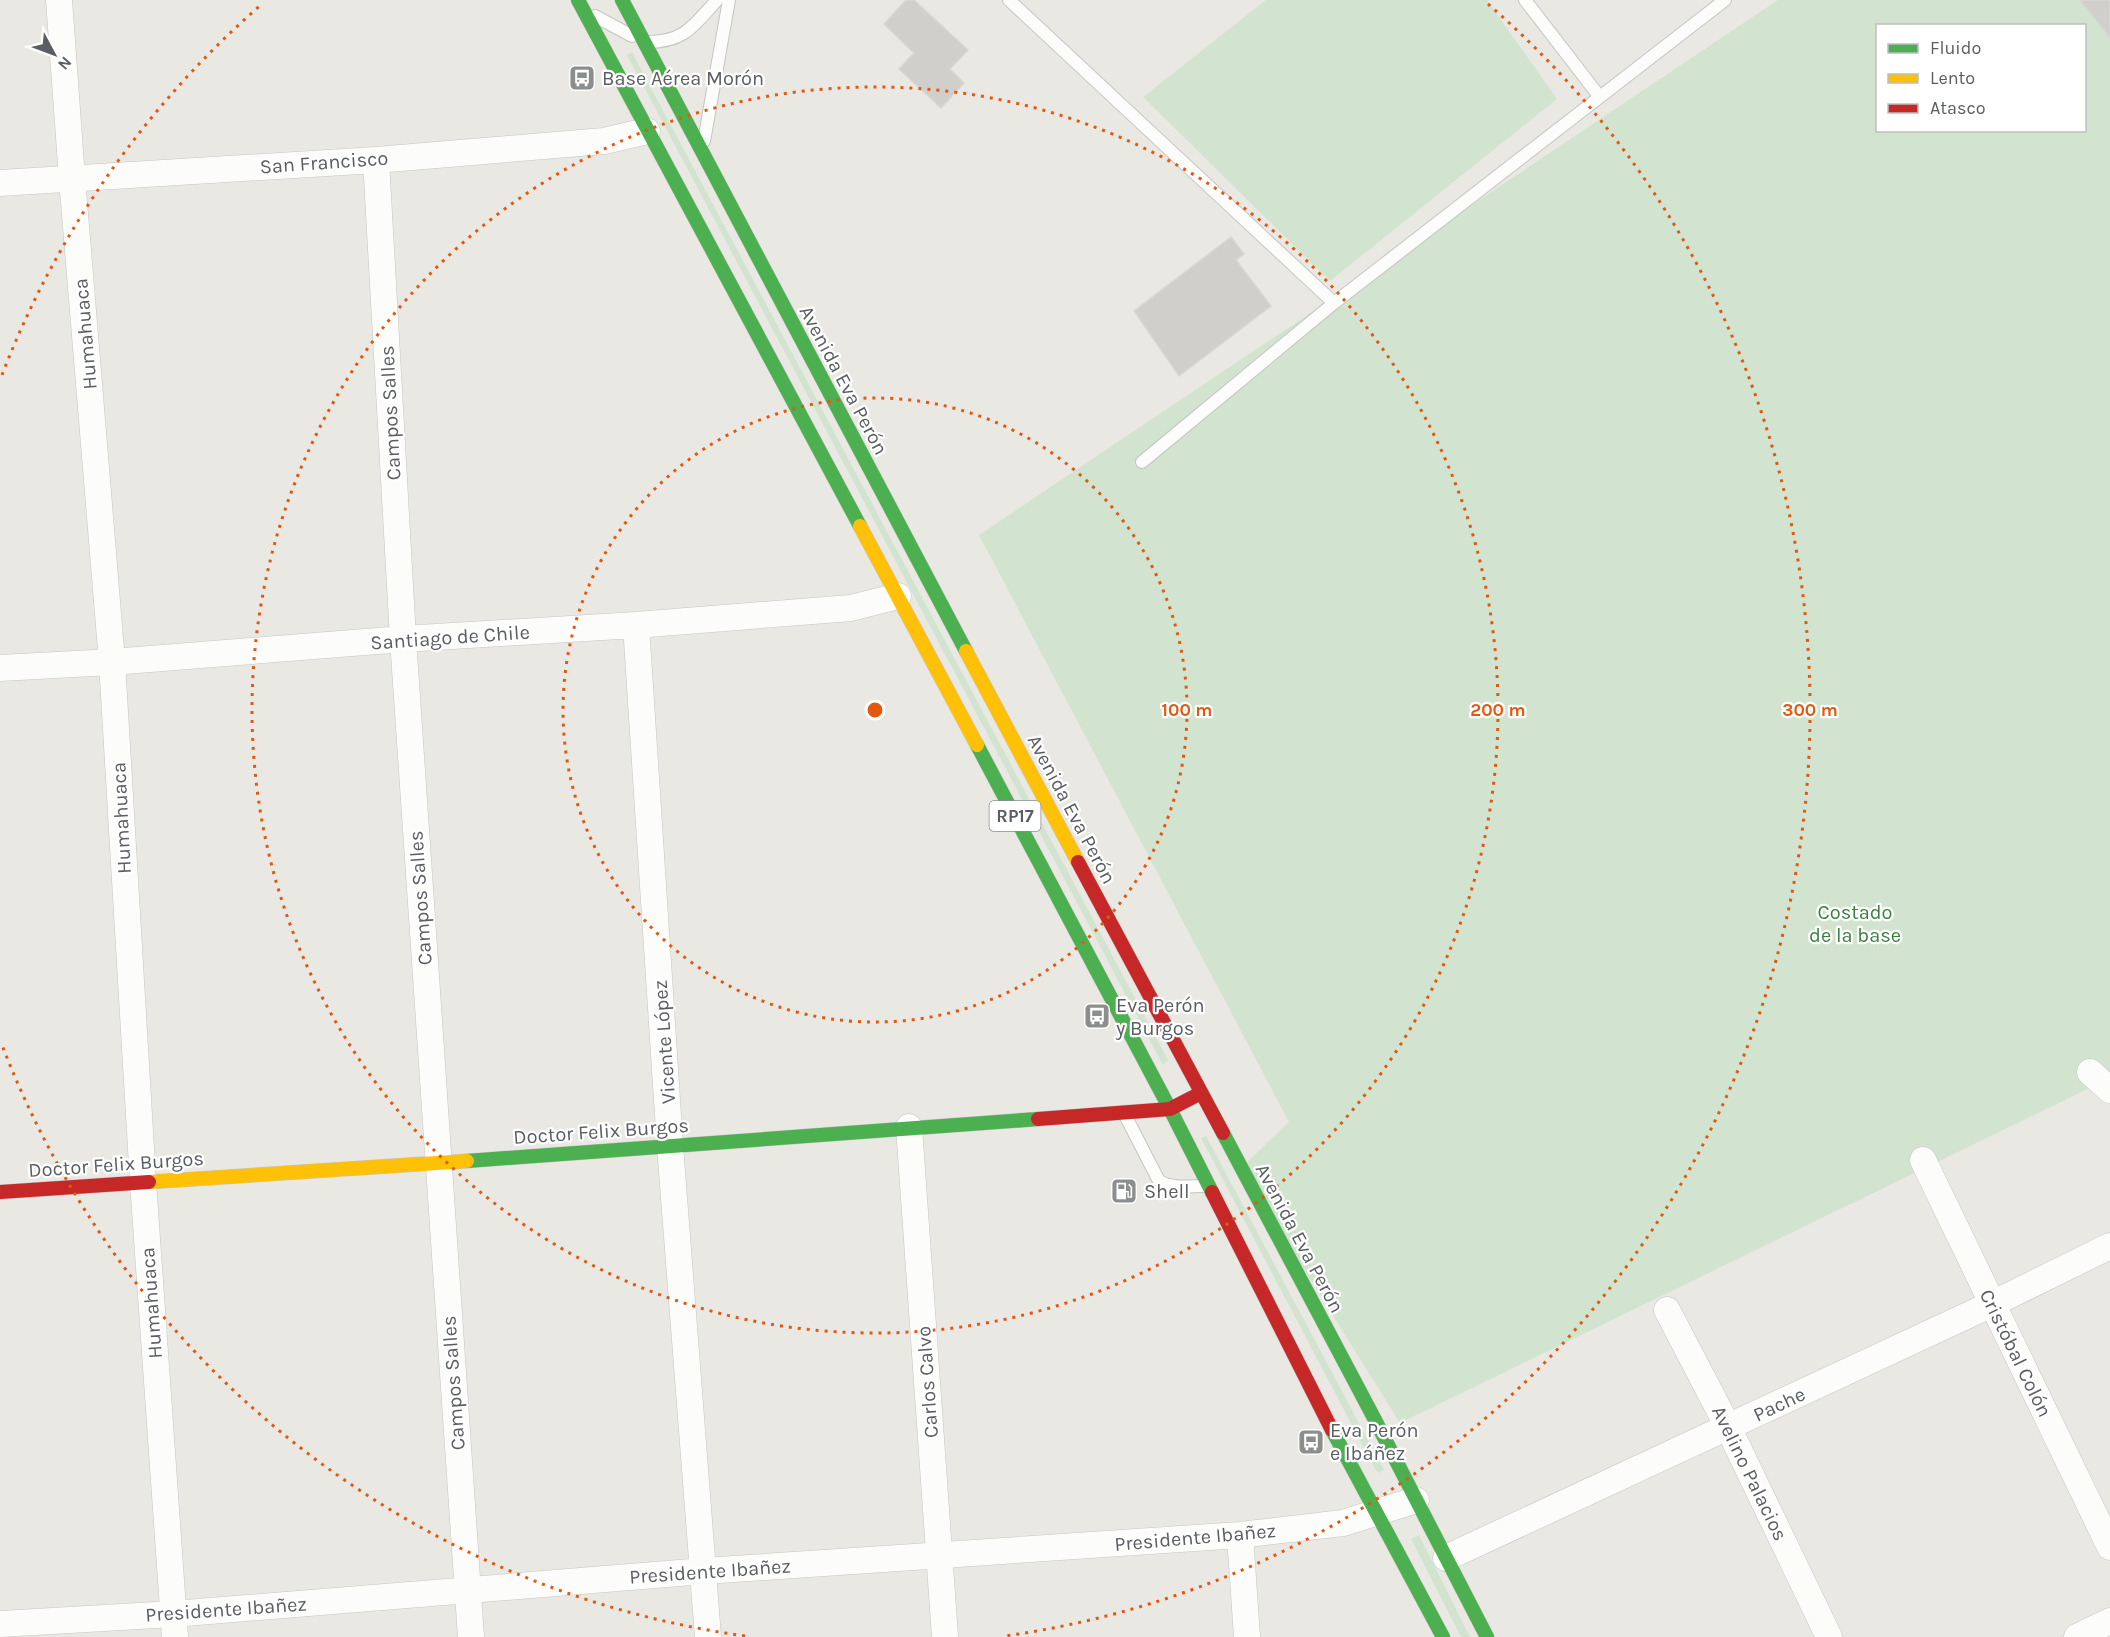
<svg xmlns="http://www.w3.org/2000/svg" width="2110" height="1637" viewBox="0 0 2110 1637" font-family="Karla,sans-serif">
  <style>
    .green { fill: #d2e4d0; fill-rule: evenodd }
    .building { fill: #d0cfcc; stroke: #d8d7d2; stroke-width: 1.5 }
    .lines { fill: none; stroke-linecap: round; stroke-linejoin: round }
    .lane-casing { stroke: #c5c5c4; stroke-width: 14 }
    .street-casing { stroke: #c5c5c4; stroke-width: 27 }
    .fast-casing { stroke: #c6c6c5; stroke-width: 15 }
    .slow-casing { stroke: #c6c6c5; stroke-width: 15 }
    .jam-casing { stroke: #c6c6c5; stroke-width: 15 }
    .lane { stroke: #fcfcfb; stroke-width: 12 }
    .street { stroke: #fcfcfb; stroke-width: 26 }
    .fast { stroke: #4caf50; stroke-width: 14 }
    .slow { stroke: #ffc107; stroke-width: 14 }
    .jam { stroke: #c62828; stroke-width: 14 }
    .ring { fill: none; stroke: #e15910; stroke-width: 3; stroke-dasharray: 3 6 }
    .labels { text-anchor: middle; stroke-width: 4.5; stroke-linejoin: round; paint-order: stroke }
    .shield { fill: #fff; stroke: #8c8e90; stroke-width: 1.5 }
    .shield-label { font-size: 18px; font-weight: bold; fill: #5a5d61 }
    .poi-label { font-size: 20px; fill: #5a5d61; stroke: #fff; text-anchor: start }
    .street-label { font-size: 20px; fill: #5a5d61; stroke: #fff }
    .park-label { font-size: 20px; fill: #3b7e3f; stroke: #fff }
    .centre { fill: #e15910; stroke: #fff; stroke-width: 3 }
    .ring-label { font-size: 18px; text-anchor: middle; font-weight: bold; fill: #e15910; stroke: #fff; stroke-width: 4.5; stroke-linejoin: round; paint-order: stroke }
  </style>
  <rect width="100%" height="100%" fill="#e9e8e3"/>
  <path class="green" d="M1266 0H1487L1557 99 1330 281 1143 97Z
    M1778 0H2110V1078L1400 1423 1241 1168 1289 1122 979 535ZM1878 26H2084V130H1878Z
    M632 52 1168 1060 1163 1065 627 55Z
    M1206 1136 1384 1470 1379 1473 1375 1469 1201 1138Z
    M1419 1535 1470 1637H1461L1411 1539Z"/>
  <path class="building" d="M906 0H914L968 50 950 69 964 83 941 108 899 69 914 53 884 24Z
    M2080 0H2110V38Z
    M1231 237 1244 254 1236 260 1271 306 1179 376 1134 311Z"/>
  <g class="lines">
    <defs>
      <path id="lane" d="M1009 0 1334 303
        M1525 0 1599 96
        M595 16 632 36
        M648 42C685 42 694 25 717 0
        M704 141 729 0
        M1142 462 1334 303 1725 0
        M1125 1115 1159 1181C1173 1189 1189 1186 1204 1186"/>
      <path id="street" d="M59 0 72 178 112 662 143 1182 175 1637
        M376 160 403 639 471 1637
        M0 183 376 160 604 141 647 131
        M636 625 670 1146 708 1637
        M0 668 112 662 403 639 636 625 851 608 898 596
        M2090 1072 2110 1090
        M909 1127 945 1637
        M1923 1160 2110 1547
        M1667 1310 1728 1427 1829 1637
        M1240 1535 1247 1637
        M1446 1558 1992 1304 2110 1246
        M0 1624 173 1614 704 1571 1240 1535 1343 1523 1416 1500
        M2077 1637 2110 1621"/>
      <path id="fast" d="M578 0 860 526
        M622 0 966 651
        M977 745 1170 1109 1212 1192
        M1223 1133 1373 1416 1487 1637
        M467 1161 1038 1119
        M1332 1430 1443 1637"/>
      <path id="slow" d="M860 526 977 745
        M966 651 1078 862
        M149 1182 467 1161"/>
      <path id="jam" d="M1078 862 1223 1133
        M1038 1119 1170 1109 1201 1093
        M0 1192 149 1182
        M1212 1192 1332 1430"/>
    </defs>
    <use href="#lane" class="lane-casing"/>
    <use href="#street" class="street-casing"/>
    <use href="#fast" class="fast-casing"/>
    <use href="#slow" class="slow-casing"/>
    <use href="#jam" class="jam-casing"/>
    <use href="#lane" class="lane"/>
    <use href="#street" class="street"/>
    <use href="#fast" class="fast"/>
    <use href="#slow" class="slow"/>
    <use href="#jam" class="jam"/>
  </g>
  <g class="ring">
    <circle cx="875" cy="710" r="312"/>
    <circle cx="875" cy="710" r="623"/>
    <path d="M745 1636A935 935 0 0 1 2 1045M2 375A935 935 0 0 1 262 4M1488 4A935 935 0 0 1 1005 1636"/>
  </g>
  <defs>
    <symbol id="bus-square" viewBox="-11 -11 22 22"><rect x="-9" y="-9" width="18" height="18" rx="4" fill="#8c8e8e" stroke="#fff"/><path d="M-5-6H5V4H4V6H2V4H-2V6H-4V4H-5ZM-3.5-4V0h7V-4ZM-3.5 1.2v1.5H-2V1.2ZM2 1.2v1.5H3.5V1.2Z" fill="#fff"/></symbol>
    <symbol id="fuel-square" viewBox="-11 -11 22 22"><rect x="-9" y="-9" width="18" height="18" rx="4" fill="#8c8e8e" stroke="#fff"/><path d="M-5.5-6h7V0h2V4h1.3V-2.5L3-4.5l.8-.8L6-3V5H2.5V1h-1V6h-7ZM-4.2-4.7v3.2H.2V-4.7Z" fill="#fff"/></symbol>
  </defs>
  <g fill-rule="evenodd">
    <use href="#bus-square" x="567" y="63" width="30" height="30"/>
    <use href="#bus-square" x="1082" y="1001" width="30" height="30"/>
    <use href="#fuel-square" x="1109" y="1176" width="30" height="30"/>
    <use href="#bus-square" x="1296" y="1427" width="30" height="30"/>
  </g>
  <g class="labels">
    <rect class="shield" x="989.5" y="801" width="51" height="30" rx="4.5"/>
    <g class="shield-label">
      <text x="1015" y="822">RP17</text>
    </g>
    <g class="poi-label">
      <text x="602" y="85">Base Aérea Morón</text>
      <text x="1116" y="1012">Eva Perón<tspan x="1116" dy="23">y Burgos</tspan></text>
      <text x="1144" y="1198">Shell</text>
      <text x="1330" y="1437">Eva Perón<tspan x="1330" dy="23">e Ibáñez</tspan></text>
    </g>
    <g class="street-label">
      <text transform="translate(324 162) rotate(-4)" y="7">San Francisco</text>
      <text transform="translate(85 334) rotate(-95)" y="7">Humahuaca</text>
      <text transform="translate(844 380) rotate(62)" y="7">Avenida Eva Perón</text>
      <text transform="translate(390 413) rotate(-93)" y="7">Campos Salles</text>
      <text transform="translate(450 637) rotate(-4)" y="7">Santiago de Chile</text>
      <text transform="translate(1072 809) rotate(62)" y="7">Avenida Eva Perón</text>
      <text transform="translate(121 818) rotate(-93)" y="7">Humahuaca</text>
      <text transform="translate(420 898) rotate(-94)" y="7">Campos Salles</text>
      <text transform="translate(664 1042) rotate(-94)" y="7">Vicente López</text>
      <text transform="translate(601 1131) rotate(-4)" y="7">Doctor Felix Burgos</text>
      <text transform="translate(116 1164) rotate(-4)" y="7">Doctor Felix Burgos</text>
      <text transform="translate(1300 1238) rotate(62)" y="7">Avenida Eva Perón</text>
      <text transform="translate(151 1303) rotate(-94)" y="7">Humahuaca</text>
      <text transform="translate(2016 1353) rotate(64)" y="7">Cristóbal Colón</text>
      <text transform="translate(927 1382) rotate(-94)" y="7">Carlos Calvo</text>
      <text transform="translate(453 1383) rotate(-94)" y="7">Campos Salles</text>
      <text transform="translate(1779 1404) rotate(-25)" y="7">Pache</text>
      <text transform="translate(1750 1473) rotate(64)" y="7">Avelino Palacios</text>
      <text transform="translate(1195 1537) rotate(-5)" y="7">Presidente Ibañez</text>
      <text transform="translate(710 1571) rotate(-4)" y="7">Presidente Ibañez</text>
      <text transform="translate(226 1609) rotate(-4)" y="7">Presidente Ibañez</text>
    </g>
    <g class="park-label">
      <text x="1855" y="919">Costado<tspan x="1855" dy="23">de la base</tspan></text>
    </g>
  </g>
  <circle cx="875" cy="710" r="9" class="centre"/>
  <g class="ring-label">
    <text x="1187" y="716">100 m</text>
    <text x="1498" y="716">200 m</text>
    <text x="1810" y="716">300 m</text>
  </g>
  <rect x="1876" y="24" width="210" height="108" fill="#ffffff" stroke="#bdbec0" stroke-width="1.5"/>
  <rect x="1888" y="44" width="30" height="9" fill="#4caf50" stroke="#bdbec0" stroke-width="1.5"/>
  <text x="1930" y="54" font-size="18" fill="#5a5d61">Fluido</text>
  <rect x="1888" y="74" width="30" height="9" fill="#ffc107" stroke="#bdbec0" stroke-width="1.5"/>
  <text x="1930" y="84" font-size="18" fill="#5a5d61">Lento</text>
  <rect x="1888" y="104" width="30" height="9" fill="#c62828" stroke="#bdbec0" stroke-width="1.5"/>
  <text x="1930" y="114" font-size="18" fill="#5a5d61">Atasco</text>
  <g transform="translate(54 54) rotate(131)" stroke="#ffffff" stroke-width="4.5" paint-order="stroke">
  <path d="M0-4.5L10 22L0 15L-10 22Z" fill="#5a5d61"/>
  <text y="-9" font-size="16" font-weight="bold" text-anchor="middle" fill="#5a5d61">N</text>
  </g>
</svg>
